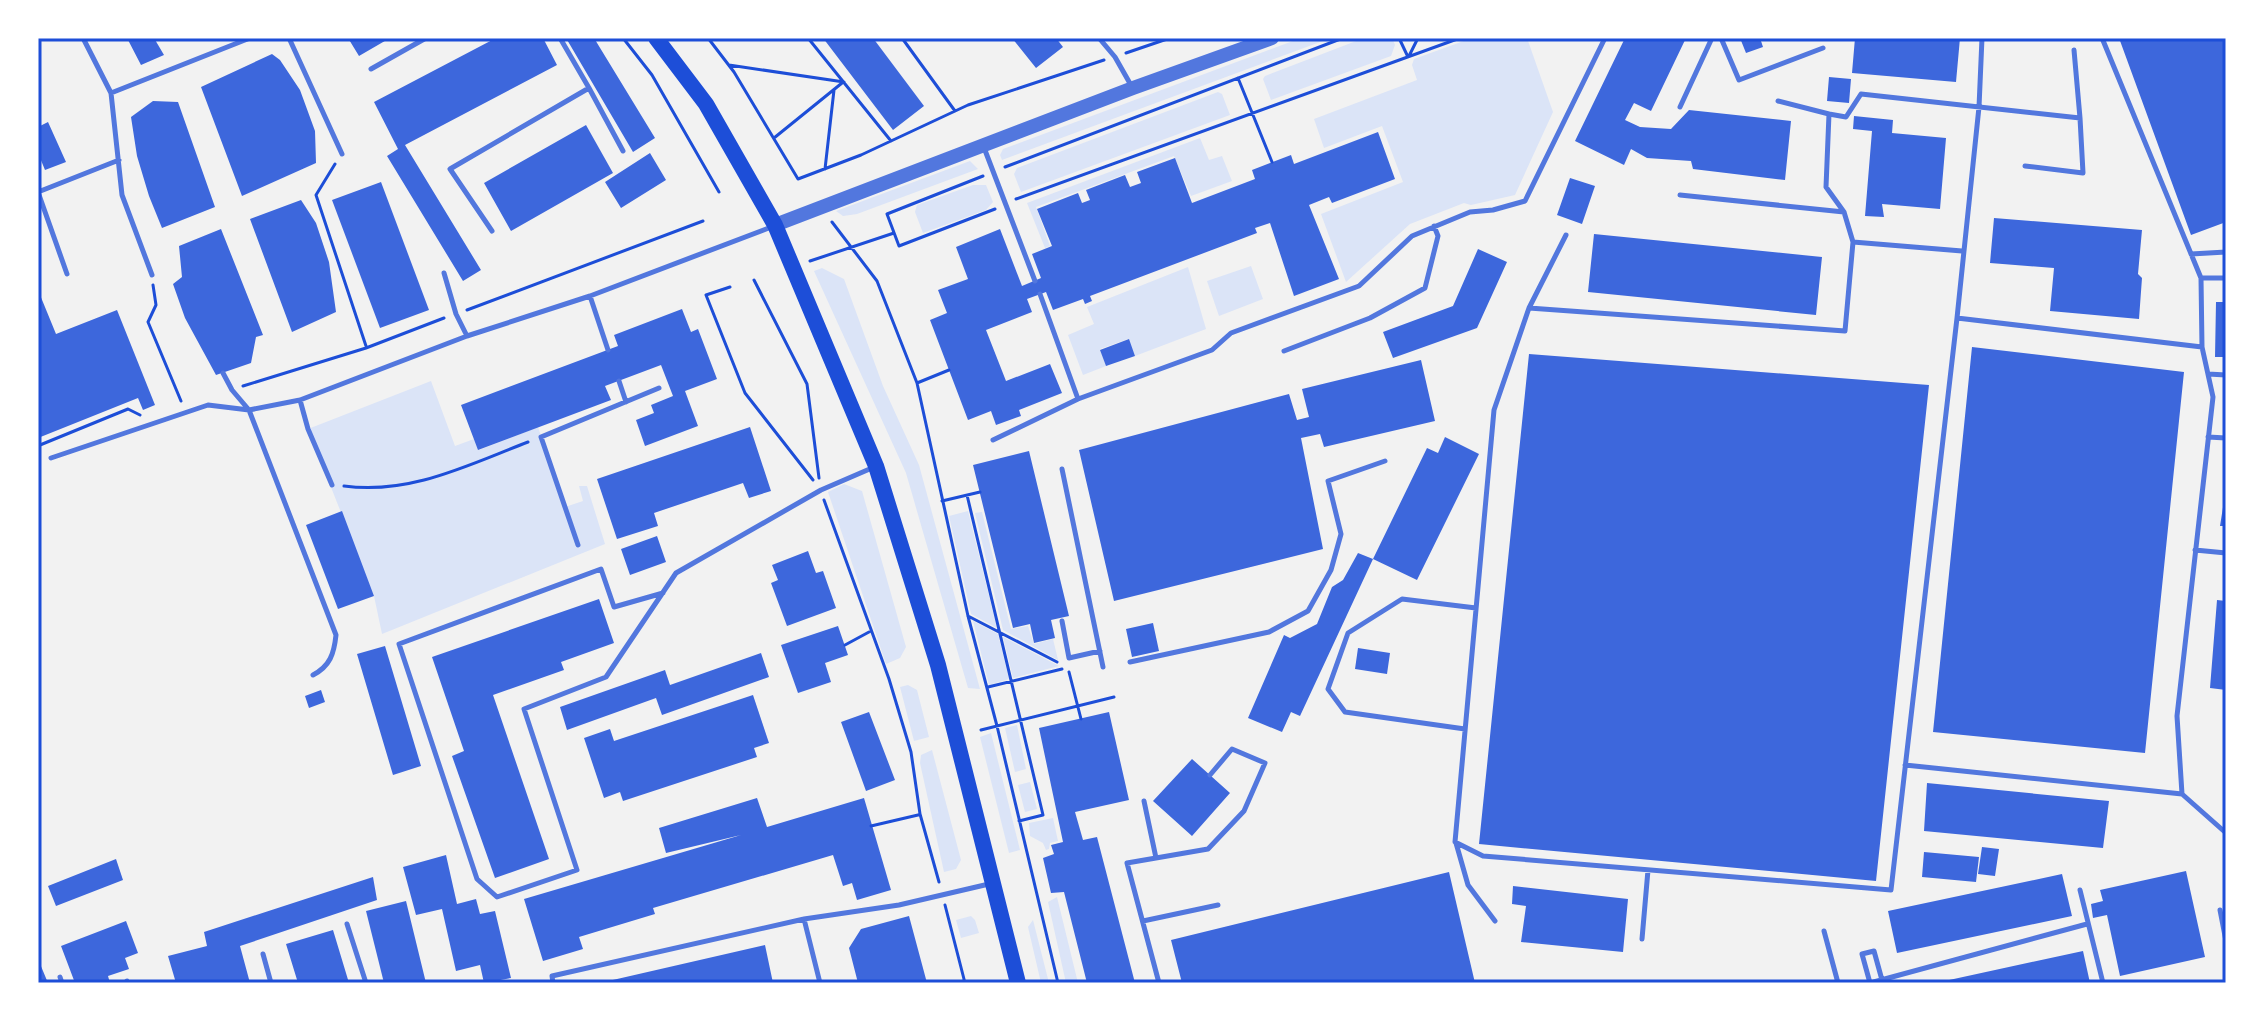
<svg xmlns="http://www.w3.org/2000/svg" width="2264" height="1021" viewBox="0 0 2264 1021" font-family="Montserrat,sans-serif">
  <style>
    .green { fill: #dbe4f7 }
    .building { fill: #3d67dc }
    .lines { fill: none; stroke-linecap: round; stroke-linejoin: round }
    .path { stroke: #1d4ed8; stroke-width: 3 }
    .service { stroke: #5277de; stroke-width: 5 }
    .tertiary { stroke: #5277de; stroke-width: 14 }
    .secondary { stroke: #1d4ed8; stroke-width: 16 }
    .neatline { fill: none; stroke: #1d4ed8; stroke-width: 3 }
  </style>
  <rect width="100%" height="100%" fill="#f2f2f2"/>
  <path class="green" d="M1301 38H1331L1002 160 1000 155 1003 149Z
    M1364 38H1392L1395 45 1391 56 1271 100 1263 79 1265 76Z
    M1472 38H1527L1553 112 1515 195 1471 205 1464 203 1410 224 1346 282 1321 214 1403 182 1382 126 1324 148 1314 119 1417 80 1412 65 1414 59Z
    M1218 92 1222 94 1230 115 1021 192 1014 174 1017 168Z
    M1200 138 1209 160 1222 156 1232 181 1191 196 1174 156 1036 207 1050 246 1045 248 1027 203Z
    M970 161 978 169 857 214 843 216 836 211Z
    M973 185H986L993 202 986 210 923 233 915 212 917 205Z
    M1251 266 1263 299 1219 316 1207 281Z
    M1188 267 1206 329 1135 356 1128 339 1100 349 1106 366 1083 375 1068 335 1094 324 1087 307Z
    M822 268 844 279 883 386 919 465 980 689 968 688 906 473 814 271Z
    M431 381 455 446 474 439 479 450 538 427 565 507 583 501 579 486H587L605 544 382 634 374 596 308 429Z
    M844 484 862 491 906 647 900 658 886 664 828 492Z
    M968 511 997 628 971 614 949 516Z
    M982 512 1011 629 1028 626 1034 644 1053 639 1058 660 1003 630 975 513Z
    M973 621 998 634 1009 679 989 685Z
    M1003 637 1059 666 1013 678Z
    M908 685 917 690 929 737 914 741 900 687Z
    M1017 725 1026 769 1015 772 1005 728Z
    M991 733 1020 850 1009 853 980 737Z
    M932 750 961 860 956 869 944 872 920 763 921 755Z
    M1030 782 1037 809 1025 812 1018 785Z
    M1053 818 1058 841 1050 843 1049 849 1046 850 1043 843 1030 836 1029 823Z
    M1057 897 1078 983H1066L1048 902Z
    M971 916 975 920 979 933 961 938 956 920Z
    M1033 920 1049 983H1041L1028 927Z"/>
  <path class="building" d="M127 38H154L164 55 141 65Z
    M348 38H390L359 56Z
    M496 38H543L557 65 405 145 481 270 463 281 387 156 398 149 374 102Z
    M566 38H594L655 138 633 152Z
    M823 38H873L924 106 893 130Z
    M1012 38H1056L1063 47 1036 68Z
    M1625 38H1686L1651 111 1634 103 1625 120 1640 127 1671 129 1689 110 1791 121 1785 180 1693 169 1691 161 1647 158 1631 149 1624 165 1575 141Z
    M1740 38H1760L1763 47 1746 53Z
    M1855 38H1960L1956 82 1852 73Z
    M2119 38H2226V222L2191 235Z
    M272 54 280 60 300 90 315 131 316 163 242 196 201 87Z
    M1829 77 1851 79 1849 103 1827 101Z
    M153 101 178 102 215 207 162 228 149 196 137 156 131 117Z
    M1854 116 1893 120 1892 133 1946 138 1940 209 1882 204 1884 217 1865 216 1872 131 1853 129Z
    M48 122 66 162 45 170 38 153V127Z
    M586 125 613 173 511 231 484 183Z
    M1378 132 1395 179 1332 203 1329 197 1309 205 1339 279 1294 296 1270 223 1255 228 1257 233 1090 296 1092 301 1085 304 1083 299 1053 310 1046 292 1027 299 1032 312 986 330 1006 381 1050 364 1062 393 1019 410 1021 416 996 425 991 411 968 420 930 320 947 313 938 290 968 279 956 247 1000 229 1022 286 1041 278 1032 254 1052 246 1037 209 1078 193 1082 203 1090 200 1086 190 1125 175 1130 187 1141 183 1137 172 1175 158 1192 203 1255 179 1252 170 1291 155 1294 164Z
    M650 153 666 180 621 208 605 182Z
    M1570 178 1595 186 1582 224 1557 215Z
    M381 182 429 310 380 328 332 200Z
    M301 200 316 223 329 262 336 312 292 332 250 219Z
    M1994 218 2142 230 2138 274 2142 278 2139 319 2050 311 2054 268 1990 263Z
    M221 229 263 335 256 337 251 363 216 375 185 318 173 284 182 277 179 246Z
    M1594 234 1822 257 1816 315 1588 292Z
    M1478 249 1507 262 1477 328 1393 358 1383 332 1453 306Z
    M38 290 56 334 117 310 155 405 143 410 138 398 38 438Z
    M2216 302H2226V357H2215Z
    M682 309 691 332 698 329 717 379 685 391 698 426 645 446 636 420 654 413 651 405 673 396 661 365 605 386 611 400 478 450 461 405 618 346 614 335Z
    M1129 339 1135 356 1106 366 1100 350Z
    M1972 347 2184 372 2145 753 1933 732Z
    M1529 354 1929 385 1876 881 1479 844Z
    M1421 360 1435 421 1324 447 1320 434 1301 438 1323 549 1114 601 1079 450 1289 394 1297 420 1309 417 1302 389Z
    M750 427 771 491 749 498 743 483 654 513 658 526 617 539 597 479Z
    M1445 437 1479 454 1417 580 1373 559 1427 448 1438 453Z
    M1029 451 1069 616 1051 620 1055 638 1034 643 1030 624 1013 628 973 465Z
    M2224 501H2226V526H2220Z
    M342 511 374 596 338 609 306 525Z
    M657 536 666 562 630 575 621 549Z
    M808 551 816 573 823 571 836 608 787 626 771 583 778 580 772 565Z
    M1358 553 1373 559 1300 716 1291 712 1282 732 1248 718 1284 635 1290 638 1317 624 1332 587 1343 580Z
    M599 599 614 643 561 662 564 670 493 695 549 859 495 878 452 756 464 751 432 657Z
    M2217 600 2226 601V690L2210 688Z
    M1153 623 1159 651 1132 657 1126 629Z
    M838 626 848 655 825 663 831 682 798 693 781 645Z
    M385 646 421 766 393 775 357 654Z
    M1358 648 1390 653 1387 674 1355 669Z
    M761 653 769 677 662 715 656 698 567 730 560 707 665 670 670 685Z
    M321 690 325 702 309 708 305 696Z
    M753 695 769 743 754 748 757 757 623 801 620 792 604 798 584 738 610 729 614 741Z
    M869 712 895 780 866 791 841 722Z
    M1109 712 1129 800 1075 812 1083 840 1097 837 1135 983H1087L1064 892 1051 893 1043 858 1054 854 1051 845 1063 842 1039 728Z
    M1192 759 1230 793 1192 836 1153 801Z
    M1927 783 2109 801 2103 848 1924 831Z
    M757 798 767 827 864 798 891 890 857 900 852 883 843 886 833 855 653 908 655 914 579 937 583 949 543 961 524 899 741 835 666 853 659 828Z
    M1982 847 1999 849 1995 876 1978 874Z
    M1924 852 1979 857 1976 882 1922 877Z
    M446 855 457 904 476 899 480 914 495 911 511 978 484 983 480 965 456 971 442 909 416 915 403 867Z
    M116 859 123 880 56 906 48 886Z
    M2186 871 2205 957 2120 976 2107 915 2093 918 2091 904 2103 901 2100 890Z
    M1449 872 1475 983H1182L1171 940Z
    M2062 874 2072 916 1897 953 1888 911Z
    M373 877 377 900 240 946 250 983H176L168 956 207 946 204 932Z
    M1513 886 1628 899 1623 952 1521 942 1526 906 1512 904Z
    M406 901 426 983H384L366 911Z
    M909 916 927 983H858L849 948 861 929Z
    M126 921 138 953 125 958 129 969 108 976 110 983H75L61 946Z
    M333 930 349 983H298L286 944Z
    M765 945 773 983H604V982Z
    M2083 951 2090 983H1940V982Z
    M38 959 48 983H38Z"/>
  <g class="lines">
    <path class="path" d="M623 38 652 75 719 192
      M708 38 734 72 798 179 861 155 968 105 1104 60
      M808 38 891 141
      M902 38 955 111
      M1399 38 1408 57
      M1126 53 1170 38
      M1409 56 1418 38
      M729 65 844 82
      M1238 78 1272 162
      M774 138 842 83
      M335 164 316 195 366 346
      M1005 167 1343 38
      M825 169 834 90
      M983 176 887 214 899 246 995 209
      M1016 199 1460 38
      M832 222 877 281 917 383 968 616 997 726 1058 983
      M810 261 894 233
      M754 280 807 384 819 478
      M153 285 156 305 148 322 181 401
      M730 287 706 295 745 393 813 480
      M467 310 703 221
      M917 383 949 370
      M243 386 366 348 444 318
      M40 445 128 409 140 415
      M344 486C410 495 468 465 528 442
      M967 495 1043 815 1019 821
      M824 500 889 679 911 752 920 814 939 882
      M942 501 980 492
      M968 616 1057 662
      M845 645 869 632
      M1069 672 1081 719
      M988 687 1062 669
      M981 730 1114 697
      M871 826 918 815
      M945 905 965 983
      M955 983 964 981"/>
    <path class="service" d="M83 38 111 93 122 195 152 275
      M289 38 342 154
      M1099 38 1115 57 1132 87
      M1721 38 1739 80 1823 48
      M2102 38 2201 278H2226
      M38 40 40 38
      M371 69 426 38
      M589 88 623 151
      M111 93 250 38
      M1778 101 1829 114
      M1680 107 1712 38
      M983 145 1035 281
      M2025 166 2083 173 2080 118
      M1680 195 1844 212 1853 242
      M1844 212 1826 187 1829 114 1846 117 1861 94 2080 118 2074 50
      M492 231 450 169 589 88 560 38
      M1566 235 1529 308 1494 410 1455 842 1483 856 1891 890 1957 318 1979 107 1982 38
      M2191 254 2226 252
      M444 273 456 314 467 336
      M67 274 38 192 119 160
      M2201 278 2202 347
      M1040 294 1078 399
      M590 296 608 350
      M1529 308 1845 331 1853 242 1962 251
      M1284 351 1370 318 1425 288 1438 236 1434 226
      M223 373 232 390 249 410 336 635C334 654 330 666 313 675
      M2208 374 2226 375
      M619 381 626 402
      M300 400 308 429 332 485
      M2208 437 2226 438
      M993 440 1078 399 1212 350 1231 333 1359 286 1412 236 1470 212 1493 210 1525 201 1605 38
      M51 458 208 405 249 410 300 400 467 336 590 296 774 226
      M1062 469 1103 667
      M578 545 541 437 659 388
      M2195 550 2226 553
      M663 593 614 607 601 569 399 644 477 879 497 897 577 870 524 709 606 677 676 573 821 490 872 468
      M1062 621 1069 658 1100 651
      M1130 662 1269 632 1308 611 1331 570 1341 534 1328 481 1385 461
      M1465 729 1345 712 1328 689 1348 633 1402 599 1476 608
      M1905 765 2182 794 2177 716 2213 397 2202 347 1957 318
      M2182 794 2226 833
      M1144 801 1156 858
      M1456 843 1468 885 1495 921
      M2080 890 2103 983
      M2220 910 2226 941
      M804 919 820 983
      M1143 921 1218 905
      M347 924 366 983
      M1824 931 1838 983
      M1642 939 1648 870
      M263 954 271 983
      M60 977 62 983
      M127 981 128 983
      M553 983 552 976 804 919 899 905 989 884
      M1159 983 1127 863 1208 849 1244 811 1265 763 1232 749 1210 775
      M1870 983 2087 924
      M1870 983 1862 954 1874 951 1882 980"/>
    <path class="tertiary" d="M775 225 1133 88 1272 38"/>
    <path class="secondary" d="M656 38 706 104 775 225 876 466 938 665 1018 983"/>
  </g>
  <rect width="2264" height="1021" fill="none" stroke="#ffffff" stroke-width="80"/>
  <rect x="40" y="40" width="2184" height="941" class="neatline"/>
</svg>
